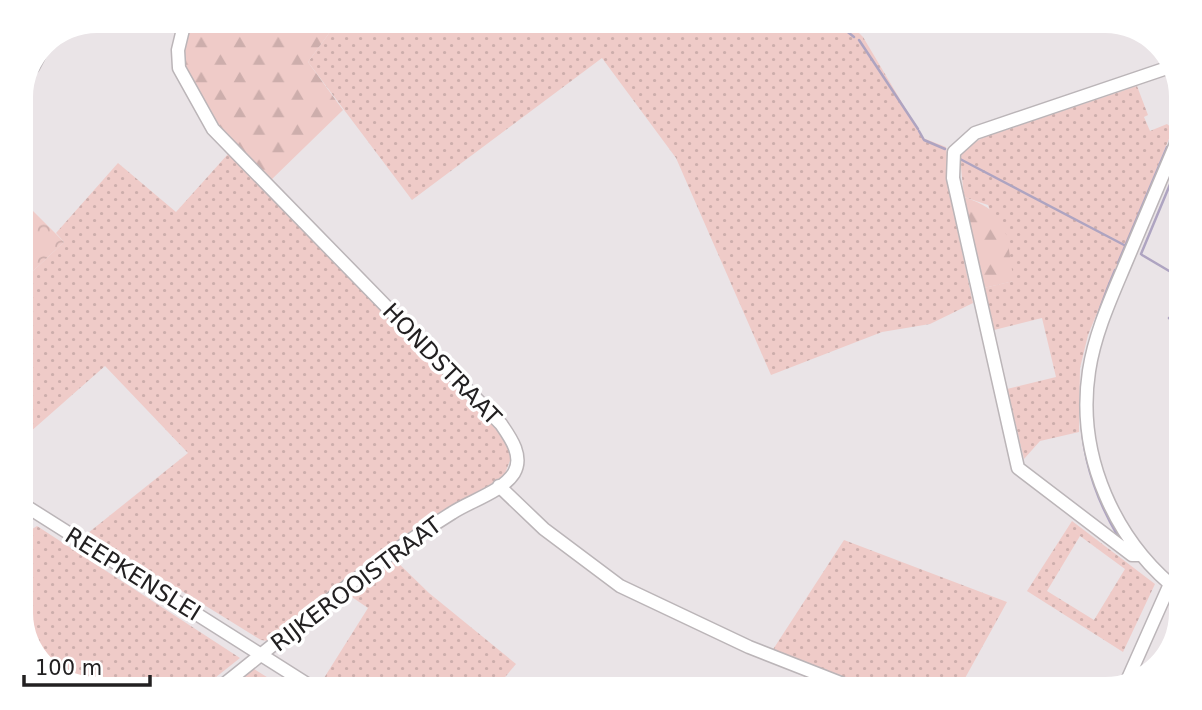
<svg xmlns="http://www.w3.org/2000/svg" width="1202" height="710" viewBox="0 0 1202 710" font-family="'DejaVu Sans',sans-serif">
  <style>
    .grass { fill: url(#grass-dots); fill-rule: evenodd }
    .forest { fill: url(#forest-firs) }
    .park { fill: url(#park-crowns) }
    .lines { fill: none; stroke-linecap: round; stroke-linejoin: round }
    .stream { stroke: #aea4c1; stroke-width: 2.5 }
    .minor-casing { stroke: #bbb5b8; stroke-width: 15 }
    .minor { stroke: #fff; stroke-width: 12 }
    .labels { text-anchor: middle; stroke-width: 7; stroke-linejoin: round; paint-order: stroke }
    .street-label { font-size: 23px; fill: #222021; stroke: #fff }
  </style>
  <defs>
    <pattern id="grass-dots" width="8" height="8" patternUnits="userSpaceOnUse" patternTransform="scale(1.75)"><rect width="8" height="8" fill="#efcbc8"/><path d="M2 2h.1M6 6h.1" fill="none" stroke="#cdaeac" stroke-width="1.8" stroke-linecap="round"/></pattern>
    <pattern id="forest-firs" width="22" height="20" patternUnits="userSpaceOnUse" patternTransform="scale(1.75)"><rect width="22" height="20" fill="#efcbc8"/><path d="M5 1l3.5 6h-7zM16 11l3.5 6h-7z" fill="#cdaeac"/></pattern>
    <pattern id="park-crowns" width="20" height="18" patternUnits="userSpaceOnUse" patternTransform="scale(1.75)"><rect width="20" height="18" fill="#efcbc8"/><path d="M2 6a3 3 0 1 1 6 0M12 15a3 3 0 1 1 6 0" fill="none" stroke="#cdaeac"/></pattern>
  </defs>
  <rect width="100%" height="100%" fill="#eae4e7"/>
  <path class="grass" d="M338 21H847L863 37 923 138 946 147 954 214 973 303 930 324 882 332 771 375 676 158 602 58 412 200 308 62Z
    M1137 86 1148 115 1144 117 1150 131 1167 124 1173 129 1088 335 1080 368 1079 432 1040 441 1024 459 1007 389 1056 377 1042 318 994 330 984 288 1013 281 988 205 964 197 960 157 968 147 982 138Z
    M228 154 476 406 509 444 511 458 504 476 412 532 269 641 261 640 88 533 188 453 105 366 21 440V288L33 271 64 242 56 233 118 163 176 212Z
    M1072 521 1155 584 1123 652 1027 591ZM1080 536 1125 569 1094 620 1047 591Z
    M37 526 240 658 201 689H98L59 679 31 651 21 617V536Z
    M844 540 1007 602 959 689H875L772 651Z
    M393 558 429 593 516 664 495 689H341L324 678 368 608 349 595Z
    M254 669 286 689H228Z"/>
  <path class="forest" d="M191 21H338L308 62 343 110 270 181C238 145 185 103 183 53 183 43 188 31 191 21Z
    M964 197C1013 213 1005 236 1014 281L984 288Z"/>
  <path class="park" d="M21 199 64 242 33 271 21 288Z"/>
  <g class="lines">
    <path class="stream" d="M834 21 854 37
      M859 40 918 129
      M919 131 924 140 945 149
      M1170 141 1180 116
      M960 159 1126 246
      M1141 254 1181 158
      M1142 255 1181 278
      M1118 263 1167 147
      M1115 270C1074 365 1064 446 1119 538
      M1181 296V300
      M1181 309 1169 318 1181 333"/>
    <defs>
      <path id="minor" d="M185 21 178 50 179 68 213 129 501 424C510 437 524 456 514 473 502 492 470 501 452 513 369 564 294 629 218 689
        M33 67 46 42
        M1181 132C1163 175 1145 218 1127 260 1112 296 1095 332 1089 371 1076 456 1115 542 1181 593
        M499 486 544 529 620 586 749 647 856 689
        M21 503 315 689
        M1140 555H1132L1018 468 953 178 954 152 975 133 1173 66
        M1126 683 1170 584"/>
    </defs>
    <use href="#minor" class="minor-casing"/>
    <use href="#minor" class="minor"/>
  </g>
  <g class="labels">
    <g class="street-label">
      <text transform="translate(442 364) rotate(46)" y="8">HONDSTRAAT</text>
      <text transform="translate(133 574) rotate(32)" y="8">REEPKENSLEI</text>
      <text transform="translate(356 584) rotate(-37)" y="8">RIJKEROOISTRAAT</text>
    </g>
  </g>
  <path d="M0 0H1202V710H0ZM97 33H1105A64 64 0 0 1 1169 97V613A64 64 0 0 1 1105 677H97A64 64 0 0 1 33 613V97A64 64 0 0 1 97 33Z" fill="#fff" fill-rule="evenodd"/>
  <path d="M24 675v10h126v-10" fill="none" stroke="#222021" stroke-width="3.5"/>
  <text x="35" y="675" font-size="21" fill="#222021" stroke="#ffffff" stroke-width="5" paint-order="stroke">100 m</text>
</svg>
